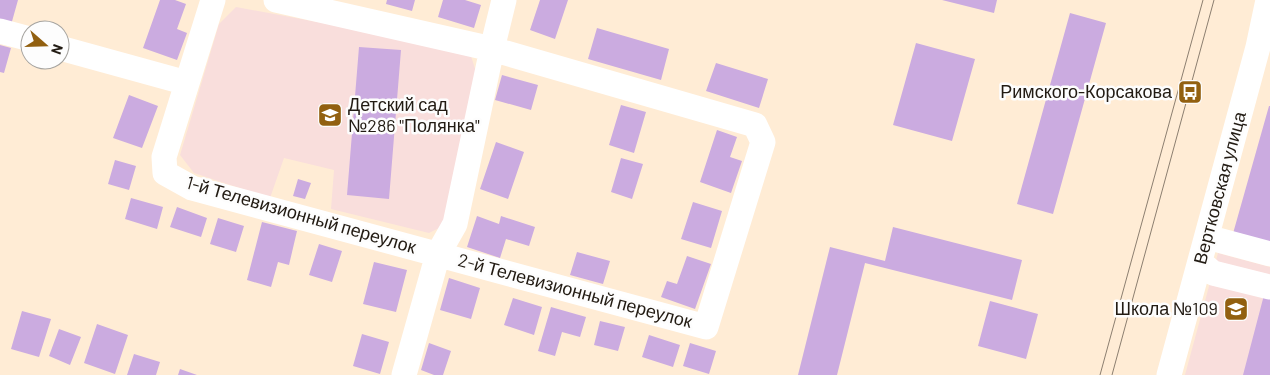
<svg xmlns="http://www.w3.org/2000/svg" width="1270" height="375" viewBox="0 0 1270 375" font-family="Barlow,sans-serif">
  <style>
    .education { fill: #f9dedc }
    .building { fill: #cbabe0 }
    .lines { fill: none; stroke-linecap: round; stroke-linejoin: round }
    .minor { stroke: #fff; stroke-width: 25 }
    .tram { stroke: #8c7f70; stroke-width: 1 }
    .labels { text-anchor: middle; stroke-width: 5; stroke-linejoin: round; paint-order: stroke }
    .poi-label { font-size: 18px; fill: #221b13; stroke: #fdfdfd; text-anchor: end }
    .street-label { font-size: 18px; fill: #221b13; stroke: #fdfdfd }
  </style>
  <rect width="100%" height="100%" fill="#ffecd5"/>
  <path class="education" d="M236 7 414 40 471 56 477 75 445 225 429 233 331 209 334 170 284 158 270 198 194 173 180 155 219 24Z
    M1218 253 1270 267V375H1185Z"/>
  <path class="building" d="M0 0H18L11 25 0 22Z
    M160 0H175L186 4 177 29 187 33 177 60 143 48Z
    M387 0H415L412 11 386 4Z
    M443 0H465L481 5 474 28 438 17Z
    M540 0H568L555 39 530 30Z
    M942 0H997L994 13Z
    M1070 13 1106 23 1053 214 1017 204Z
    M597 28 669 49 661 80 588 59Z
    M916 43 975 59 952 141 893 125Z
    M0 45 11 48 4 73 0 72Z
    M359 47 401 50 389 199 347 195Z
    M716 63 768 79 759 108 706 91Z
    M502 75 538 85 531 110 495 100Z
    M129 95 158 106 142 148 113 138Z
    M621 105 646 112 634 153 609 145Z
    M1269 106H1270V248L1232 237Z
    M717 130 737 137 730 157 742 161 731 193 700 182Z
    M496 142 524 152 508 199 480 189Z
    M621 158 643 164 632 199 611 192Z
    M115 160 136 166 129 190 108 184Z
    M298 179 311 183 305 199 293 196Z
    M131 198 163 207 157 229 125 219Z
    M693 202 722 211 711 248 681 239Z
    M177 207 207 218 201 237 170 227Z
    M477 216 499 224 501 216 535 227 529 246 506 239 500 258 467 247Z
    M218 218 244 226 236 252 210 244Z
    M262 222 297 231 289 265 278 262 271 287 247 280Z
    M893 227 1022 260 1012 300 865 263 837 375H798L830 247 885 261Z
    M319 244 342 251 332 282 309 275Z
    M577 252 610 261 603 284 570 275Z
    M687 256 711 264 695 309 661 297 667 281 677 284Z
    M374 262 407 270 396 312 363 304Z
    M449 278 480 288 471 319 440 310Z
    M1264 295 1270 297V375H1243Z
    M513 298 542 307 534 335 504 325Z
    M990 301 1038 314 1026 359 978 346Z
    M551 307 586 317 580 337 562 332 555 356 538 351Z
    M22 311 51 319 39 357 11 349Z
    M600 321 625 327 618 351 594 345Z
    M97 324 128 335 115 374 84 363Z
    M59 329 81 337 70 365 49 356Z
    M362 334 389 342 380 374 353 366Z
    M649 335 680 345 673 367 642 357Z
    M429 343 451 351 443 375H434L421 370Z
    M690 343 716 351 709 374 683 366Z
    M134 354 160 362 156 375H127Z
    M180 369 197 375H178Z"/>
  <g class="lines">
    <path class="minor" d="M213 0 164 157 165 173 192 188 706 327 763 142 755 125 492 49 276 0
      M0 31 30 39
      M60 48 187 83
      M1207 237 1270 254
      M1200 262 1213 273 1270 287
      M404 375 438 254 455 224 492 49 504 0
      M1169 375 1258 47 1268 0"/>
    <path class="tram" d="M1100 375 1203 0
      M1112 375 1214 0"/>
  </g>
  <defs>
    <symbol id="bus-square" viewBox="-11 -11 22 22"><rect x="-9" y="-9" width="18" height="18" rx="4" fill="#926010" stroke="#fdfdfd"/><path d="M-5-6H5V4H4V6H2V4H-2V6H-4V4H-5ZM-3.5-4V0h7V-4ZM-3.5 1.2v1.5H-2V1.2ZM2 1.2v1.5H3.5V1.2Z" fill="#fff"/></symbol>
    <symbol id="school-square" viewBox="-11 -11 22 22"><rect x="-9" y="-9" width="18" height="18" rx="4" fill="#926010" stroke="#fdfdfd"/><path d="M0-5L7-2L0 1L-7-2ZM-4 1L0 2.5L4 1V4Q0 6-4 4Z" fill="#fff"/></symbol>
  </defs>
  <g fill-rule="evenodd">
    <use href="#bus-square" x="1176" y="78" width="28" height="28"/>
    <use href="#school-square" x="316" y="101" width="28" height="28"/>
    <use href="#school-square" x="1222" y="295" width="28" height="28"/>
  </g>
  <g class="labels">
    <g class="poi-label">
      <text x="1172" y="98">Римского-Корсакова</text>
      <text x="348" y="111" text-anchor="start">Детский сад<tspan x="348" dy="21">№286 "Полянка"</tspan></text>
      <text x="1218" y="315">Школа №109</text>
    </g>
    <g class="street-label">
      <text transform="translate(1220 188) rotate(-75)" y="6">Вертковская улица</text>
      <text transform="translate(301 215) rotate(16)" y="6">1-й Телевизионный переулок</text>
      <text transform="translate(575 291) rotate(15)" y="6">2-й Телевизионный переулок</text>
    </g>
  </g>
  <g transform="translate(45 45) rotate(110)"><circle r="24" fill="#fdfdfd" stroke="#a5a39f"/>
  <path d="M0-4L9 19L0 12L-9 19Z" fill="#926010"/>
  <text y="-8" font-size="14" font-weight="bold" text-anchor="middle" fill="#221b13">N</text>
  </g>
</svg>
